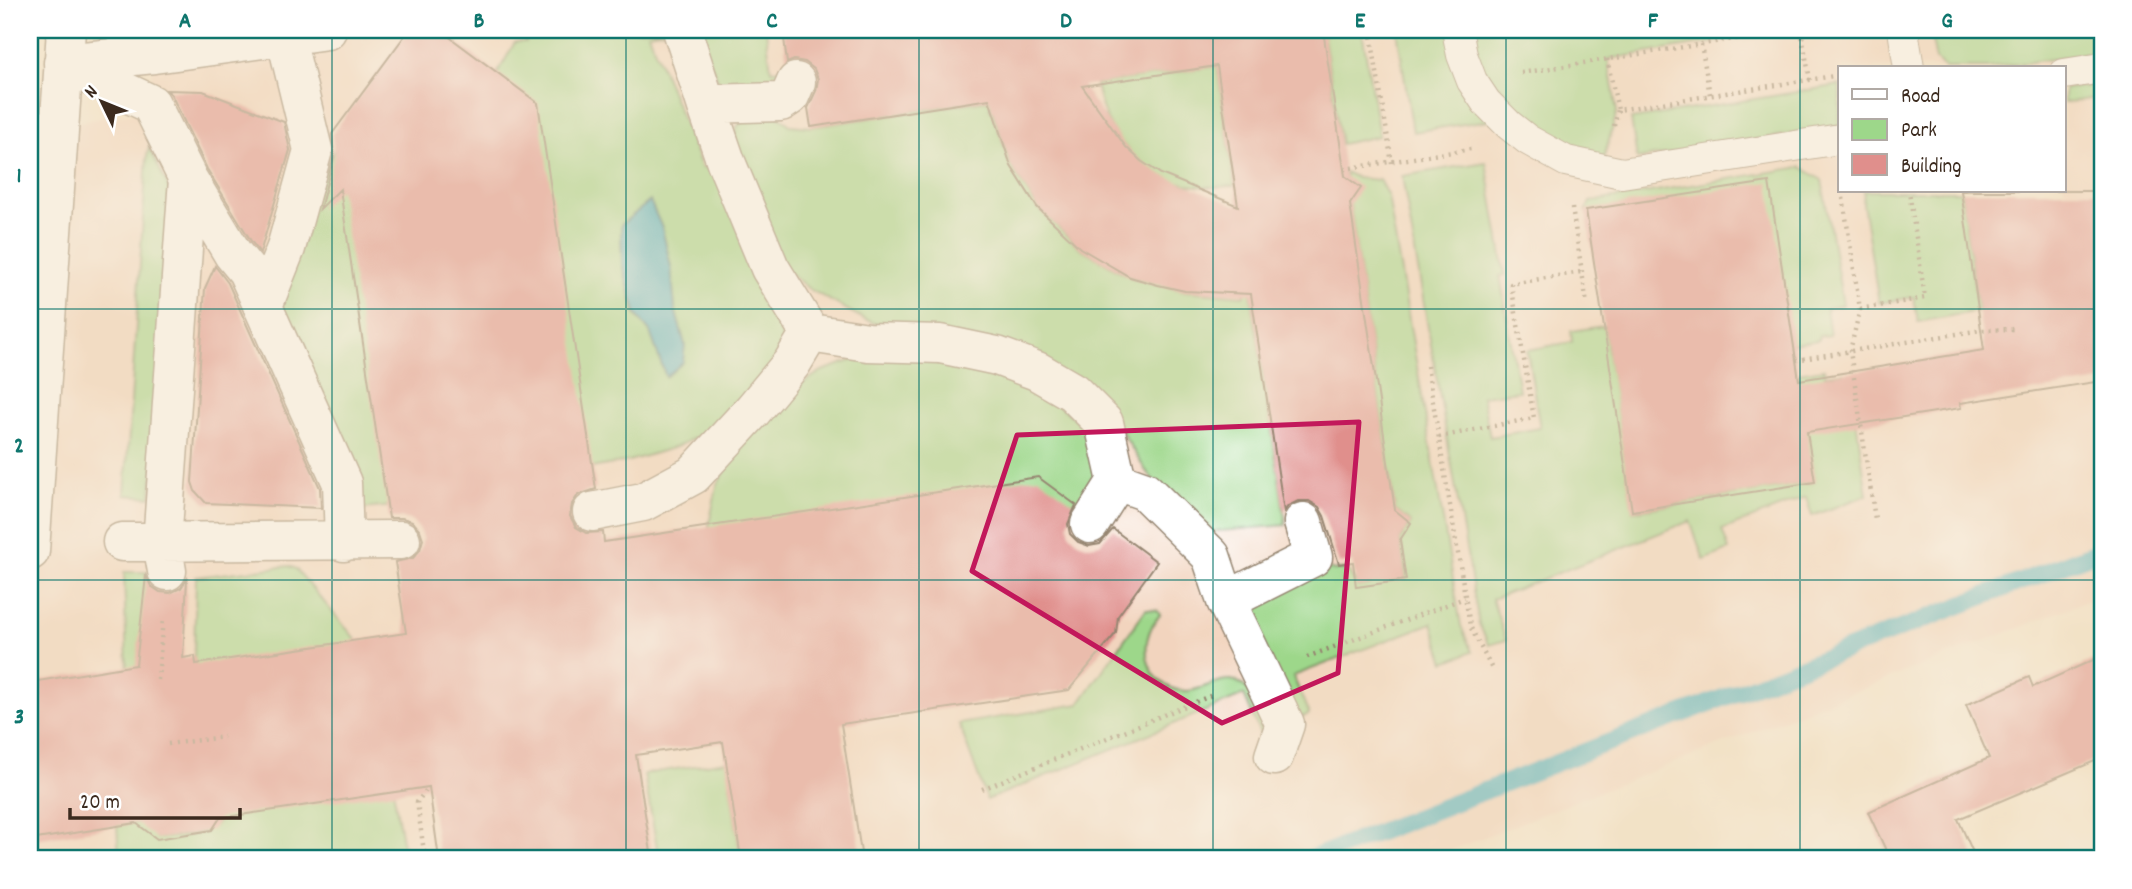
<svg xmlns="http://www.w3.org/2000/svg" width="2132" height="889" viewBox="0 0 2132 889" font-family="Dekko,sans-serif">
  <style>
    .built { fill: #f2d4be; fill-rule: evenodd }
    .green { fill: #9dd78a; stroke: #6c8054; stroke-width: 2; fill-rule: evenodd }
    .water { fill: #42aec1; stroke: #3e6c70; stroke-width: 2 }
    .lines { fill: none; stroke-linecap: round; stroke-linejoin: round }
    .stream { stroke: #42aec1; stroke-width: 18 }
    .building { fill: #e08f8c; fill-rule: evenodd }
    .service-casing { stroke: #968672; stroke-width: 32 }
    .pedestrian-casing { stroke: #968672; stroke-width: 41 }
    .minor-casing { stroke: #968672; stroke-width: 41 }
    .path { stroke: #968672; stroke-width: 4.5; stroke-dasharray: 2 5; stroke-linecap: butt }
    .service { stroke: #fff; stroke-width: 30 }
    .pedestrian { stroke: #fff; stroke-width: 38 }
    .minor { stroke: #fff; stroke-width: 38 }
    .marked { fill: none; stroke: #c2185b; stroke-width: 5; stroke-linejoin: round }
    .grid { fill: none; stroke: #0f766e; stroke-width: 2; stroke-opacity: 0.55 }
    .neatline { fill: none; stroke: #0f766e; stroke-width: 2.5 }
    .grid-label { font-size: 23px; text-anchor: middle; font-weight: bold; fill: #0f766e }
  </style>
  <rect width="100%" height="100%" fill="#fff"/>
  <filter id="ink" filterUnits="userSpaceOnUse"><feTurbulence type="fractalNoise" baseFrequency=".0143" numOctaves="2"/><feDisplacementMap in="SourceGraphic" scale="14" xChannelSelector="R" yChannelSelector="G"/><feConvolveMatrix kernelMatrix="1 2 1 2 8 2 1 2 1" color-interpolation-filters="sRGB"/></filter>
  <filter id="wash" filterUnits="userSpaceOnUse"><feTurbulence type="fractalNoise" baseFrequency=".00686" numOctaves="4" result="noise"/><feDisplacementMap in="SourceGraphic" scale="28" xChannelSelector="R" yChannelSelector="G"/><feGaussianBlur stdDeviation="1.57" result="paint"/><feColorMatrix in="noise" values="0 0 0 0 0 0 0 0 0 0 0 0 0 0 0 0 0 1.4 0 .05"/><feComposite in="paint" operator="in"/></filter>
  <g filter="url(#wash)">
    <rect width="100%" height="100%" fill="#f2e2c6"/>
    <path class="built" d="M155 30H2102V595L1428 859H30V129L149 111ZM1840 68H2064V191H1840Z"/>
    <path class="green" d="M524 30H666L648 33 702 168 719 164 778 312 783 341 781 356 713 429 676 447 629 461 586 469 494 80 515 42H526ZM650 201 662 228 671 267 675 309 685 345 666 377 650 332 636 315 622 264 621 225Z
      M697 30H766L771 70 787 69 789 83 726 86 719 83Z
      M1323 30H1362L1379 136 1341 144Z
      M1397 30H1790L1608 59 1617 112 1601 169 1501 118 1413 132Z
      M1930 30H2102V52L1989 68H1945L1936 60Z
      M1217 66 1235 186C1218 187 1202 188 1186 184 1150 176 1116 145 1103 110 1100 102 1098 93 1096 84Z
      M2102 84V97L2064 103V89Z
      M1840 85V126L1637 159 1631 119Z
      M994 99 995 105 990 106V110H992L1011 166 1037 207 1080 248 1130 277 1185 291 1242 296 1245 295V289L1250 288 1286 525 1198 533 1146 471 1112 416 864 319 809 289 784 269 733 147 736 128 743 120 778 115 790 125 811 127Z
      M340 136 394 506 362 509 272 315 273 292Z
      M149 147 175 201 151 497 125 495 147 156Z
      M1486 162 1505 275 1500 276 1519 391 1482 396 1490 437 1540 428 1527 350 1572 342 1571 331 1604 326 1633 511 1814 482 1798 373 1824 369 1825 375 1843 373 1850 378 1867 495 1812 516 1806 497 1722 530 1729 550 1704 560 1690 521 1492 599 1506 640 1489 645 1479 624 1402 176Z
      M1801 167 1822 180 1843 305 1826 308 1830 335 1819 336V340L1793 344 1586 211 1590 202Z
      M1345 172 1357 178 1379 180 1388 196 1461 626 1472 652 1445 662 1432 623 1293 676 1309 714 1293 721 1251 621 1264 598 1327 568 1334 571 1348 569 1357 587 1406 579 1400 540 1411 523 1395 510Z
      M1864 191H1961L1978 311 1918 322 1914 297 1879 303 1863 204Z
      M909 351 1027 375 1096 439 1097 484 1072 514 1035 485 707 535 717 486 734 451 785 394 822 371 859 358Z
      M289 566 296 569 364 649 198 674 194 657 196 577Z
      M124 572H146L149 665 127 670Z
      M1146 609 1157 610 1160 615C1134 643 1147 690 1187 691 1201 691 1223 676 1235 681 1241 683 1265 702 1269 707 1273 712 1274 721 1276 728L1260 734 1244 695 987 800 959 724 1079 704Z
      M776 753 730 784 741 859H659L644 774Z
      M392 783 405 859H119L117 825 147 822 157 839C176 836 206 837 218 822L216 810Z"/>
    <path class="water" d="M650 201 662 228 671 267 675 309 685 345 683 362 666 377 650 332 637 315 622 264 621 225Z"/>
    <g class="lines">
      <path class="stream" d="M1310 859 2102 550"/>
    </g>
    <g id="blocks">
      <path class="building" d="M409 30H440L538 103 596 489 578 495 572 504 570 516 576 527 586 533 603 532 604 542 1038 477 1076 505 1068 524 1070 534 1078 542 1089 546 1100 544 1113 529 1157 562 1118 616 1116 633 1069 690 841 724 862 859H741L723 742 636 755 652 859H439L429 787 220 818 212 830 157 839 136 823 30 840V699L40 697 38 681 136 665 146 576 151 586 160 592 170 593 181 588 187 579 183 658 195 656 196 664 406 633 395 562 413 558 420 550 423 539 420 530 412 521 402 518H389L340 189 320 209 334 156 332 134Z
        M783 30H1323L1345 176 1361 188 1350 204 1395 510 1411 523 1400 540 1406 580 1356 587 1353 562 1339 564 1324 516 1319 507 1309 501H1298L1288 506 1284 512 1251 294 1185 291 1158 285 1130 277 1080 248 1037 207 1011 166 989 99 811 127 808 108 816 91 818 79 814 69 805 62 794 60 787 63ZM1217 66 1238 206 1161 174 1141 161 1126 147 1082 86Z
        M166 90 203 91 284 122 290 150 260 253 251 241 207 169 171 94Z
        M1769 182 1799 380 1984 350 1961 191H2102V381L1960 403 1961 408 1807 432 1815 482 1632 511 1586 210Z
        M215 266 228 283 320 488 321 508 206 503 195 491 192 482 205 288Z
        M2102 656V758L1958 819 1976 859H1890L1868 812 1989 758 1966 705 2029 677 2033 687Z"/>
    </g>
  </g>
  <g filter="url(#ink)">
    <use href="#blocks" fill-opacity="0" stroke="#968672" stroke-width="2"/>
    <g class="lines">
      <defs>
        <path id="service" d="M1457 30 1462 55 1472 81 1486 102 1509 125 1528 140 1566 161 1622 173 1840 139
          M1903 30 1909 68
          M2064 74 2102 68"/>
        <path id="pedestrian" d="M682 30 706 104 781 102 790 96 796 82
          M63 63 151 104 188 179 233 254 247 271 342 483 344 542
          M63 63 154 54 327 30
          M706 104 726 162 770 268 810 333
          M263 306 286 248 313 150 284 30
          M592 512 643 502 693 475 753 410 792 363 810 333 868 342 940 344 997 356 1037 371 1073 392 1104 423 1117 481 1145 491 1211 556 1226 601 1313 557 1303 522
          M1090 524 1117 481
          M122 542 401 540
          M167 571 162 543 188 179
          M1226 601 1285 724 1274 756"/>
        <path id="minor" d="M30 551 66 30"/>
      </defs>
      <use href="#service" class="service-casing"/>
      <use href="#pedestrian" class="pedestrian-casing"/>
      <use href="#minor" class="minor-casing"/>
      <path class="path" d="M424 30 425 34
        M1370 30 1392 163
        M1801 30 1810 80
        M1701 44 1710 95
        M1607 59 1618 110 1840 75
        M1521 73 1790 30
        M1614 126 1618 110
        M1344 169 1471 149
        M1842 191 1860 309 1850 351 1875 519
        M1572 208 1587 304
        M1860 309 1925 298 1909 191
        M1796 360 1981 330 2015 329
        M1427 366 1470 626 1493 671
        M1439 437 1534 418 1511 284 1581 272
        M1307 657 1465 598
        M158 680 163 618
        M168 744 224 737
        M982 789 1215 694
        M425 859 417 802 428 788"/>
      <use href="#service" class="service"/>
      <use href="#pedestrian" class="pedestrian"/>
      <use href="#minor" class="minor"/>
    </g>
  </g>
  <path d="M0 0H2132V889H0ZM1359 422 1338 673 1222 723 972 571 1017 435Z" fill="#f2e2c6" fill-opacity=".55" fill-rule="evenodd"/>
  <path class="marked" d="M1359 422 1338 673 1222 723 972 571 1017 435Z"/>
  <path class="grid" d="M332 30V859M626 30V859M919 30V859M1213 30V859M1506 30V859M1800 30V859M30 309H2102M30 580H2102"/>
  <rect width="2132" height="889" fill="none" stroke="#fff" stroke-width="77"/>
  <rect x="1838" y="66" width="228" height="126" fill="#ffffff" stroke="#b1aaa5" stroke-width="2"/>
  <rect x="1852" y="89" width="35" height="10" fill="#ffffff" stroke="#b1aaa5" stroke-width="2"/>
  <text x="1901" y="102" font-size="21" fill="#3b2a1e">Road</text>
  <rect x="1852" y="119" width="35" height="21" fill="#9dd78a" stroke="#b1aaa5" stroke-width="2"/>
  <text x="1901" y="136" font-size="21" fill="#3b2a1e">Park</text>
  <rect x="1852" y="154" width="35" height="21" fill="#e08f8c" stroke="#b1aaa5" stroke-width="2"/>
  <text x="1901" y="172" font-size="21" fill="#3b2a1e">Building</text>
  <g transform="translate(102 102) rotate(313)" stroke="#ffffff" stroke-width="5" paint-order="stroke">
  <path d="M0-5L12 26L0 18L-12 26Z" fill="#3b2a1e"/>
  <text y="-10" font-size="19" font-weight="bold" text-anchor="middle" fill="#3b2a1e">N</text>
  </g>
  <path d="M70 808v10h170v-10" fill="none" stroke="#3b2a1e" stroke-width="3.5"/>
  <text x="80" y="808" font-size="21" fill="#3b2a1e" stroke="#ffffff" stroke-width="5" paint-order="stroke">20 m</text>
  <rect x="38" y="38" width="2056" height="812" class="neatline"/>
  <g class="grid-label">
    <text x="185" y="27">A</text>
    <text x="479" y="27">B</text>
    <text x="772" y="27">C</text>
    <text x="1066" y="27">D</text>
    <text x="1360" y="27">E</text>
    <text x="1653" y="27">F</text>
    <text x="1947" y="27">G</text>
    <text x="19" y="182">1</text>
    <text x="19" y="452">2</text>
    <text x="19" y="723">3</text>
  </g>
</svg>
